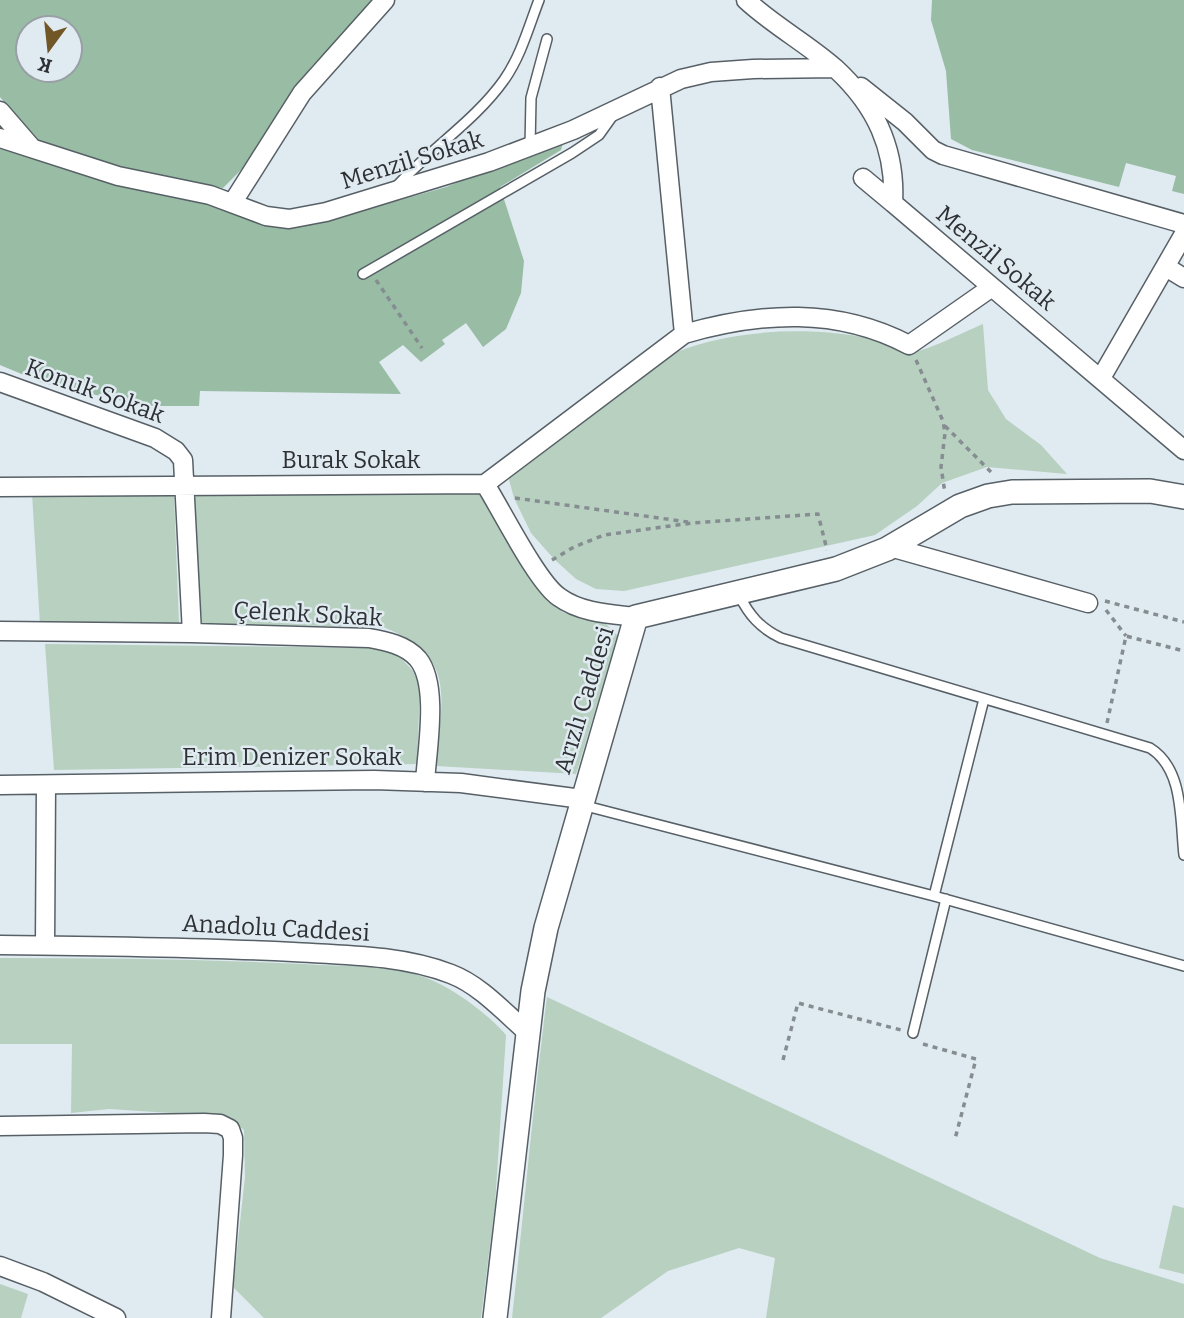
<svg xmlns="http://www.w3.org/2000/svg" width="1184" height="1318" viewBox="0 0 1184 1318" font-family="Bitter,serif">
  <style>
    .green { fill: #b7d0c0 }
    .forest { fill: #98bca4; fill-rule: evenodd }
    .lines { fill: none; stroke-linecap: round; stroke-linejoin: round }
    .service-casing { stroke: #576066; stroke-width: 12 }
    .minor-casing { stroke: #576066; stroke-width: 21 }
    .tertiary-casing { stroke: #576066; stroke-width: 26 }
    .path { stroke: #868d91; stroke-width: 3.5; stroke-dasharray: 5 5; stroke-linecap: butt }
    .service { stroke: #fff; stroke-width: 9 }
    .minor { stroke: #fff; stroke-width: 18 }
    .tertiary { stroke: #fff; stroke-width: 23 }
    .labels { text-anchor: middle; stroke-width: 5; stroke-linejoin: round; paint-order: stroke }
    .street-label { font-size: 24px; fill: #2e3134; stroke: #e0eaf1 }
  </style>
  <rect width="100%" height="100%" fill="#e0eaf1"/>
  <path class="green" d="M983 324 988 390 1006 419 1041 445 1067 474 987 467 942 483 917 506 875 535 624 591 596 589 576 579 554 559 531 533 514 498 508 476 677 352C734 329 812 326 872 339 885 341 900 352 913 352 927 351 968 330 983 324Z
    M32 493 174 496 179 624 40 625Z
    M193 493H478L547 601 564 613 605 623 618 636 576 774 436 766C441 698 459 657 383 627L202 624Z
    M45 644 377 648 399 656 413 671 420 686 417 764 54 770Z
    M0 958C101 958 202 959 303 964 343 967 386 964 424 977 452 987 487 1013 506 1035L495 1205 481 1318H264L233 1287 245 1177 244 1130 235 1123 217 1116 109 1109 71 1113 72 1044H0Z
    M547 997 1100 1258 1184 1284V1318H766L775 1258 739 1248 668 1271 601 1318H512C524 1211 533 1104 547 997Z
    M1173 1205 1184 1208V1274L1159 1268Z
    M0 1284 28 1294 21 1318H0Z"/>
  <path class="forest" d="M0 0H375L346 32 312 66 281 107 249 162 223 188 125 171 37 143 0 97ZM28 28H70V70H28Z
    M932 0H1184V194L1172 191 1176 176 1126 163 1119 187 972 150 951 139 946 71 931 20Z
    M564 140 561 150 500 187 524 261 521 293 506 329 483 347 466 323 442 340 445 344 421 362 403 345 379 362 401 394 200 391 199 406H145L43 383 0 365V149L107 182 201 202 264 224 312 225 446 187Z"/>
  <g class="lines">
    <defs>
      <path id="service" d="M530 147 531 98 547 39
        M396 187C430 149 475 121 504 80 521 56 529 26 539 0
        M363 274 572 153 599 135 614 114
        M739 595C749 615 760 628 781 638L1150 748C1184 769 1180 820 1184 855
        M582 805 934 896 1184 966
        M934 896 984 699
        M913 1033 946 899"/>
      <path id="minor" d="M746 0C774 26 808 44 836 69 876 106 896 149 893 203L1184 450
        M660 87 684 334
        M861 87 905 122 933 150 943 155 1184 224
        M0 111 32 148
        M0 138 118 176 210 195 266 216 289 219 326 212 489 162 573 130 681 79 711 72 753 69 835 68
        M863 178 893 203
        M233 202 302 93 385 0
        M1166 267 1184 278
        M1101 378 1184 234
        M0 382 155 438 176 451 183 460 192 633 0 631
        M485 484 684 334C761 312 837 307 909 345L992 287
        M0 487 485 484C501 509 537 582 559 597 581 613 610 614 636 617
        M890 547 1088 603
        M192 633 369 638C386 641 406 645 418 659 439 685 427 749 425 782
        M0 785 374 780 461 783 582 799
        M0 945C98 946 196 947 293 952 346 955 402 955 451 974 480 985 504 1012 527 1032
        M45 945 46 785
        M0 1126 204 1123 220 1124 230 1129 233 1138V1155L221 1318
        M0 1266 43 1282 116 1318"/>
      <path id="tertiary" d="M495 1318 533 991 546 928 636 617 836 569 887 549 960 506 988 496 1012 492 1150 491 1184 497"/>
    </defs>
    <use href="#service" class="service-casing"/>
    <use href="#minor" class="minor-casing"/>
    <use href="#tertiary" class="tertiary-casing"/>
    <path class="path" d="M376 280 422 348
      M916 360 943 421 945 433 941 467 945 493
      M945 426 994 475
      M515 498 688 522
      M552 560 574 547 604 535 692 523 818 514 827 550
      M1105 601 1184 622
      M1106 610 1126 636
      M1107 723 1126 636 1184 651
      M923 1044 976 1059 955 1139
      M783 1060 798 1003 901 1030"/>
    <use href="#service" class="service"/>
    <use href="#minor" class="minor"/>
    <use href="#tertiary" class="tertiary"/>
  </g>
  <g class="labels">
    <g class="street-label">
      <text transform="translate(412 160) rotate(-17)" y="8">Menzil Sokak</text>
      <text transform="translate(996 258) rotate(40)" y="8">Menzil Sokak</text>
      <text transform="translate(95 391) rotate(20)" y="8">Konuk Sokak</text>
      <text x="351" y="468">Burak Sokak</text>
      <text transform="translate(308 614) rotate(3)" y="8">Çelenk Sokak</text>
      <text transform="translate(584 700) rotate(-73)" y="8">Arızlı Caddesi</text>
      <text x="292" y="765">Erim Denizer Sokak</text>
      <text transform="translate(276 928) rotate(3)" y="8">Anadolu Caddesi</text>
    </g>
  </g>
  <g transform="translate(49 49) rotate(195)"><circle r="33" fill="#e0eaf1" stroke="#99a0a5" stroke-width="2"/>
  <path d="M0-5L12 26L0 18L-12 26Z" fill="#715628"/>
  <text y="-10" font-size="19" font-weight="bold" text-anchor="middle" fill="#2e3134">K</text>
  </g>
</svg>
